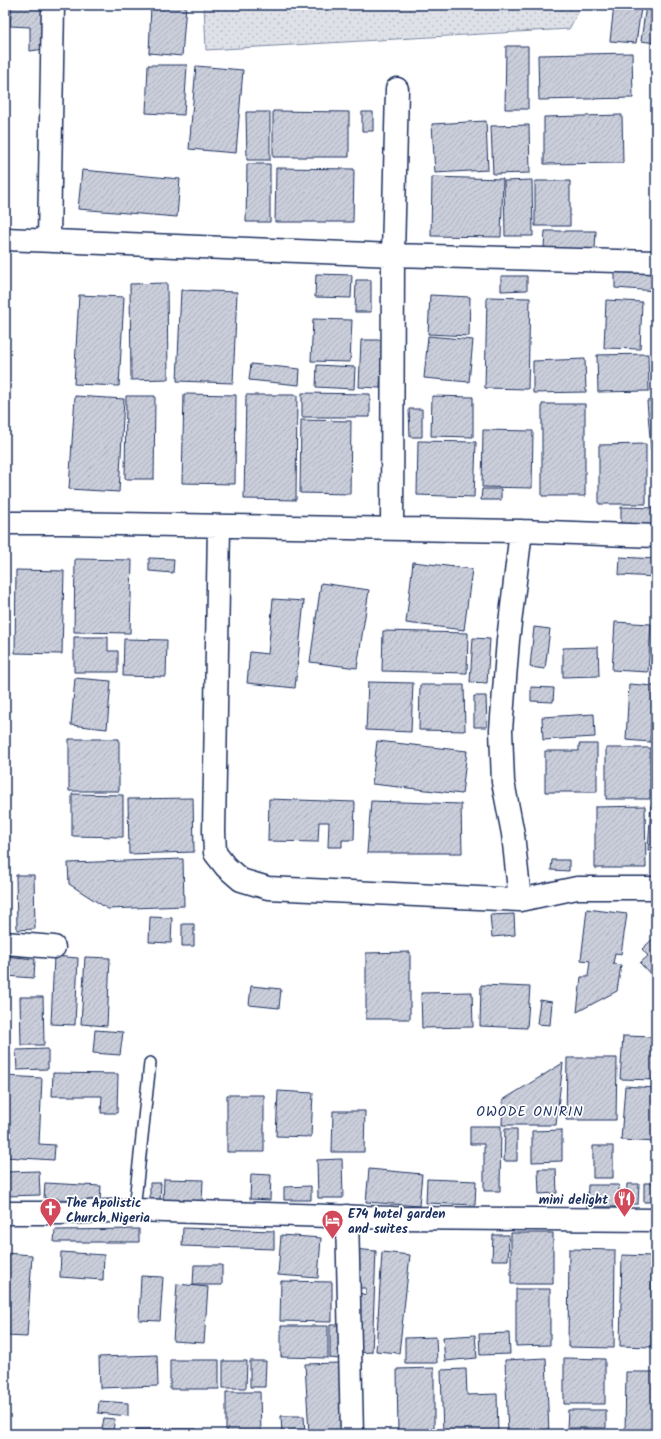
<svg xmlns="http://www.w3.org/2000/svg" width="661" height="1439" viewBox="0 0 661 1439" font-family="Kalam,sans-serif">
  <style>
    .grass { fill: url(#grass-dots); stroke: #7c88a2 }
    .building { fill: url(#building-hatch); stroke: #1b2f5e }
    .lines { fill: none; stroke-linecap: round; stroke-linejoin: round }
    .lane-casing { stroke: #1b2f5e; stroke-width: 14 }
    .street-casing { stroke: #1b2f5e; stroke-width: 25 }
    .secondary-casing { stroke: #1b2f5e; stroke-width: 25 }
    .lane { stroke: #fff; stroke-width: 11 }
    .street { stroke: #fff; stroke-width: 22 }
    .secondary { stroke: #fff; stroke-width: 22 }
    .labels { text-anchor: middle; stroke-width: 3.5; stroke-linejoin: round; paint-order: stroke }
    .poi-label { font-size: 13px; font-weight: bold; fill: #1b2f5e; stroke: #fff; text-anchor: start }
    .neighbourhood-label { font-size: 14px; letter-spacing: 1px; fill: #1b2f5e; stroke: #fff }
  </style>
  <defs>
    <pattern id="grass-dots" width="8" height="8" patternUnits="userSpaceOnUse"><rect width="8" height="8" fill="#dee1e7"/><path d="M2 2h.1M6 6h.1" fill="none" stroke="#bec1c9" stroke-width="1.8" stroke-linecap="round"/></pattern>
    <pattern id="building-hatch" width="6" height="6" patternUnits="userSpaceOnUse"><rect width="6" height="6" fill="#caceda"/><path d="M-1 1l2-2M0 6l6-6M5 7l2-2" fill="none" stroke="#adb1be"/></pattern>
  </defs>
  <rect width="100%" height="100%" fill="#fff"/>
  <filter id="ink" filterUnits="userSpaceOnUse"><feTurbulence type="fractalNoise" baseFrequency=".025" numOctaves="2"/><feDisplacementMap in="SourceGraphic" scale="8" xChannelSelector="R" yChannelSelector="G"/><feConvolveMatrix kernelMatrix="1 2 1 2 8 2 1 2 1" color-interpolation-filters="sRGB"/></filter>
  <g filter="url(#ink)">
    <path class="grass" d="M204 5H582L569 29 206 50Z"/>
    <path class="building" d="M12 5H45L44 49 30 51V27L10 26Z
      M151 5H186L182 56 149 53Z
      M614 5 641 8 636 43 610 41Z
      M646 5H656V43L641 41Z
      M506 46H528V109H505Z
      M632 53 633 98 539 100 538 55Z
      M148 65H187L184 115 146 113Z
      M196 66 243 70 236 153 189 149Z
      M273 111 349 112V157H273Z
      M246 112H270V160H247Z
      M362 112H373V131H362Z
      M622 115 623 163 544 164V117Z
      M486 121 488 170 435 173 432 124Z
      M529 125 530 173 493 174 491 126Z
      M247 164H270V222H246Z
      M276 168 354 169 353 222H275Z
      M82 170 180 179 177 217 78 209Z
      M432 177 503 179 501 237 431 236Z
      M532 180 533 236H505L504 181Z
      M535 181H570V226H535Z
      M545 231H596L595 249 544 248Z
      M615 272 656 274V291L615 288Z
      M316 274 352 275 351 298 315 297Z
      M501 276H527V290L501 291Z
      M356 280H371V312H355Z
      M167 283 168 379 131 380 130 284Z
      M181 290 237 292 233 383 177 381Z
      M79 295 124 297 119 386 74 384Z
      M430 295 470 297 469 336 428 334Z
      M487 297 530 298 528 389 485 388Z
      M606 300 642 302 640 349 604 348Z
      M313 319 352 320 350 362 311 361Z
      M428 336 473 340 469 382 424 378Z
      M361 340H382L380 388 359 387Z
      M654 342H656V377Z
      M648 354 649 391 598 392 597 355Z
      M585 359 586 392 533 393V361Z
      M251 364 300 369 299 385 249 380Z
      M317 365 355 367 354 389 316 387Z
      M302 393 370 394V417H302Z
      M184 394 236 395 235 484 182 483Z
      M246 395H297L296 500 244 499Z
      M75 396 124 399 119 492 69 489Z
      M126 396H155L154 479H125Z
      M432 396 473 397V437L431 436Z
      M656 400V450H651L647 401Z
      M542 404H585V496H542Z
      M409 409H422V437H410Z
      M301 420 351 421 350 494 300 493Z
      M483 430 533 431 532 488 482 487Z
      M418 441 476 442 474 497 417 495Z
      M646 444V504H599V445Z
      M482 489H501V500H481Z
      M621 507 656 508V526H621Z
      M620 557 656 559V577L619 575Z
      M149 558 174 559 173 573 149 571Z
      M75 559 132 560 130 633 74 632Z
      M413 562 472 569 464 630 406 623Z
      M16 570 64 571 62 654 15 653Z
      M321 583 369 590 357 668 310 662Z
      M273 599 304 601 295 688 247 683 250 652 268 654Z
      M615 622 651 624 648 672 612 670Z
      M534 627 550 629 545 669 530 667Z
      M383 631 468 633 467 673 382 671Z
      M74 637H108V651H118V672H74Z
      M473 638 490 639 487 683 470 682Z
      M124 639 167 640 166 677 123 676Z
      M598 647 599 676 563 677V648Z
      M75 678 111 681 107 729 71 725Z
      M368 682 413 683 411 732 366 730Z
      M629 684 654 686 650 742 626 740Z
      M420 685H464L465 731 419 730Z
      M531 687 554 688 553 702 531 701Z
      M474 696H486L487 727H474Z
      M594 714 595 737 543 740 542 717Z
      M69 739H119V791H69Z
      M377 741 467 751 462 794 372 784Z
      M579 744H597V792H545V751H579Z
      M606 748H650V799H606Z
      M72 794 123 795V837L72 836Z
      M193 798 194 852 129 854 128 799Z
      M269 799 355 802 354 840H342V847H328L329 822H319L318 842 268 841Z
      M371 801 461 804 462 853H367Z
      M651 805 656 806V850H648Z
      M645 806 646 868H595V807Z
      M183 859 184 906 108 909 69 884 68 863Z
      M552 860H569V871L551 870Z
      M16 875H34L35 929 17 930Z
      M587 909 627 914 621 954 615 953 613 964 621 965 617 991 577 1012 581 977H588L590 961 581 960Z
      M514 914 515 935 492 937 490 915Z
      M150 917 172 918 171 943 149 942Z
      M182 924H194V946H182Z
      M656 936V980L640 963 648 956 642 949Z
      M410 952V1019H366V953Z
      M5 956 35 959 34 978 5 976Z
      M54 956 78 958 75 1025 51 1024Z
      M85 957 110 958 107 1026 81 1024Z
      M481 985 530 987 527 1028 480 1026Z
      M251 986 281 989 279 1008 249 1005Z
      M472 992 473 1027 422 1028 421 993Z
      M20 997H43L44 1045H21Z
      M540 1000 552 1002 550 1025 537 1024Z
      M95 1030 123 1032 120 1055 93 1053Z
      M623 1036 656 1037V1080L620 1079Z
      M48 1049V1069L17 1070 16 1050Z
      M5 1054H10V1070H5Z
      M567 1058H617L616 1120H566Z
      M563 1063 556 1125H502L503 1100Z
      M53 1073 118 1074 117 1113H101L102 1096H52Z
      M5 1076 42 1078 39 1144 55 1145 54 1160 5 1157Z
      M625 1086 656 1088V1142L621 1140Z
      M278 1091 313 1093 311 1137 276 1136Z
      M227 1095H264V1152H227Z
      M333 1111H365L364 1152H332Z
      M470 1126H501L500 1191H484V1144H470Z
      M505 1129H517V1161H504Z
      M562 1130V1161L532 1162V1131Z
      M593 1146H613V1178H593Z
      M342 1159 343 1198H318L317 1160Z
      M369 1169 422 1174 419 1206 366 1202Z
      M538 1169H556L557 1193 539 1194Z
      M39 1171 40 1195 5 1196V1172Z
      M251 1174 271 1175 270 1200 250 1199Z
      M164 1179 203 1180 202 1202H163Z
      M427 1179 476 1181 475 1205 426 1203Z
      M45 1183 101 1186 100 1202 44 1198Z
      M150 1183H161L160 1201H150Z
      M644 1183H654L653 1202H644Z
      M627 1184H639L638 1204H626Z
      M588 1185H619V1207H587Z
      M311 1186V1200H284V1187Z
      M183 1228 274 1231V1249L182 1246Z
      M139 1229V1242H54L55 1230Z
      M511 1233H553V1284H511Z
      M281 1235 321 1238 318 1278 278 1275Z
      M493 1235H509L508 1260H492Z
      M353 1249 376 1251 372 1352 354 1353 357 1292 366 1295V1288H354Z
      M569 1249 615 1250 614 1348 568 1347Z
      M61 1252 104 1255 103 1280 60 1277Z
      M382 1252 410 1255 399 1353 376 1351Z
      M5 1253 32 1255 27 1337 5 1336Z
      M622 1255 652 1256 651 1347 620 1346Z
      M194 1265H222V1285H193Z
      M656 1275V1325H654Z
      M141 1276 163 1277 160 1321 139 1320Z
      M281 1281 332 1282V1322L280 1321Z
      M177 1284 208 1287 204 1343 173 1341Z
      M516 1289H550V1345L516 1346Z
      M330 1325H339V1359L330 1358Z
      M281 1326H328V1358L281 1357Z
      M509 1333 510 1354 480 1355 479 1334Z
      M475 1335 477 1358 445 1361 443 1337Z
      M436 1337 437 1363H405V1338Z
      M157 1355 158 1386 100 1388 99 1357Z
      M546 1358 549 1434H508L505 1360Z
      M564 1358 605 1359V1404H564Z
      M170 1360H219V1389H170Z
      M223 1361H247L246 1388H223Z
      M250 1361H266L265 1387H250Z
      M339 1363 342 1434H309L305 1364Z
      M434 1368V1434H398L397 1369Z
      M466 1369 467 1395 497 1394 498 1434H443L441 1370Z
      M626 1372H656V1434H625Z
      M226 1392H260L261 1434H226Z
      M99 1401 128 1403V1416L98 1413Z
      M568 1410H606V1428H567Z
      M281 1416H304L305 1434H282Z
      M104 1418 115 1419 113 1430 102 1429Z
      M136 1429H196V1434H136Z
      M584 1430 601 1431V1434H584Z"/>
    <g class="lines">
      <defs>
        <path id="lane" d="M134 1210 150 1063"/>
        <path id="street" d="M5 239 393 255 656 262
          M49 240 53 5
          M5 523H63L521 531 656 536
          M219 526 214 831 215 853 226 867 241 880 268 888 520 900 577 888H656
          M392 529 393 255 397 89
          M520 900 513 834 503 782 501 730 508 640 521 531
          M5 943 54 947
          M347 1216 352 1434"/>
        <path id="secondary" d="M5 1213H60L134 1210 394 1218 656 1220"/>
      </defs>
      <use href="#lane" class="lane-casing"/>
      <use href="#street" class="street-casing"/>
      <use href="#secondary" class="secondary-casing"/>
      <use href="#lane" class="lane"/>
      <use href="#street" class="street"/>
      <use href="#secondary" class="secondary"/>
    </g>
  </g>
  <defs>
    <symbol id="restaurant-pin" viewBox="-11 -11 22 30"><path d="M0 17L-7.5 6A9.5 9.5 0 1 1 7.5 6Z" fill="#d1495b" stroke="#fff"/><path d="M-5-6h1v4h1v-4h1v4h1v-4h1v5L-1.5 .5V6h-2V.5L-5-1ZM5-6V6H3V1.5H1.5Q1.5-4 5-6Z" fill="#fff"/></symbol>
    <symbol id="church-pin" viewBox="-11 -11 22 30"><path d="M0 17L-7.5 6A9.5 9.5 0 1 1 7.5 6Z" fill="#d1495b" stroke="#fff"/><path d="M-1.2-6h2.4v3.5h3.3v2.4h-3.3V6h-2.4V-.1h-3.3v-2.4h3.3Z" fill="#fff"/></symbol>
    <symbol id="hotel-pin" viewBox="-11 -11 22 30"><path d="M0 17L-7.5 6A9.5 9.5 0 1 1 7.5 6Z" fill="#d1495b" stroke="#fff"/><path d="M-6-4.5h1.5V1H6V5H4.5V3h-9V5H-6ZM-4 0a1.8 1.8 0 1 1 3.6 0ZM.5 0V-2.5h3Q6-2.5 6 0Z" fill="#fff"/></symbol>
  </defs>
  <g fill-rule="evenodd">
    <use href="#restaurant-pin" x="612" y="1186" width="25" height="34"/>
    <use href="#church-pin" x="38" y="1196" width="25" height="34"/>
    <use href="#hotel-pin" x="320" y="1208" width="25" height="34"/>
  </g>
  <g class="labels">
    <g class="poi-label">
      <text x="608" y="1204" text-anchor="end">mini delight</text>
      <text x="66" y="1207">The Apolistic<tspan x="66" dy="15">Church Nigeria</tspan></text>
      <text x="348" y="1218">E74 hotel garden<tspan x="348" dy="15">and suites</tspan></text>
    </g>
    <g class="neighbourhood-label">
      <text x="530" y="1116">OWODE ONIRIN</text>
    </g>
  </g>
  <rect width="661" height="1439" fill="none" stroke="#fff" stroke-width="20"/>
  <rect x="10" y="10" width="641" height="1419" fill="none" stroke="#1b2f5e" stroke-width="1.5" filter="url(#ink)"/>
</svg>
